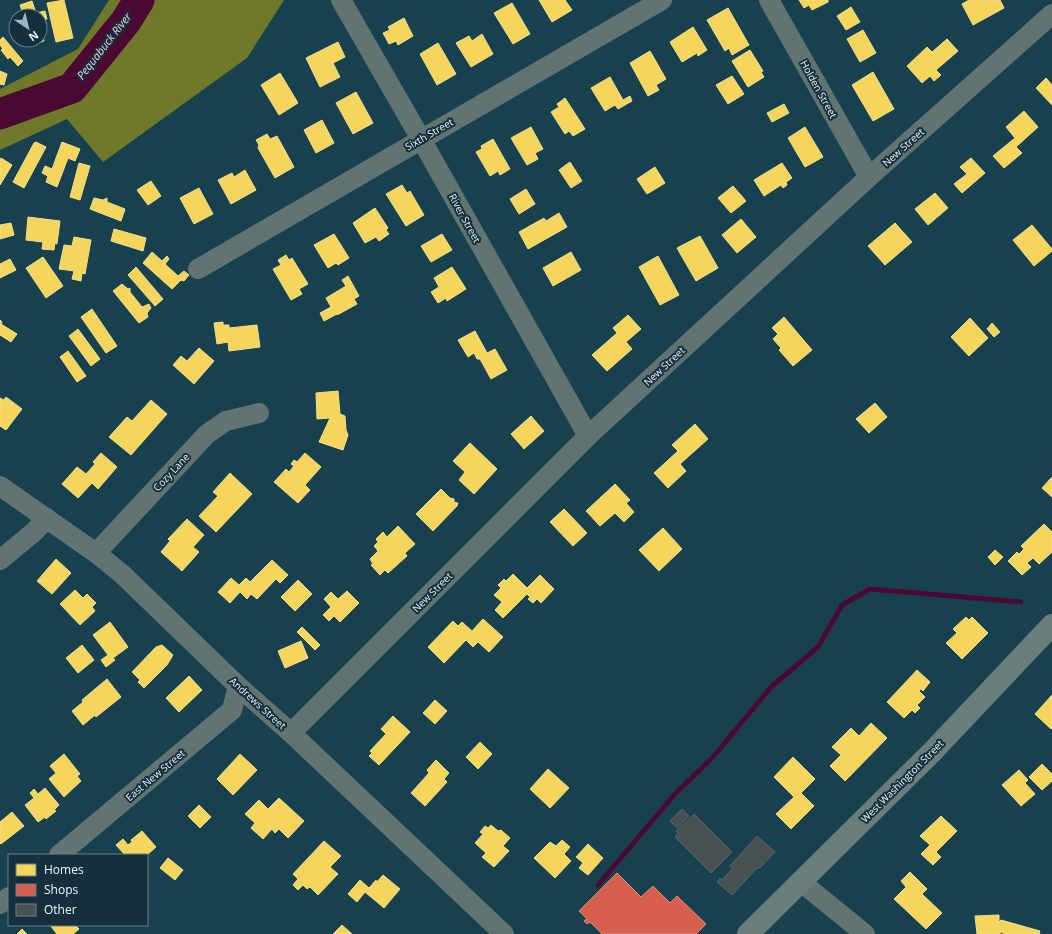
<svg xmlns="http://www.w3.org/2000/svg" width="1052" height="934" viewBox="0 0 1052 934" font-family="'Open Sans',sans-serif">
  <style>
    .forest { fill: #70792a }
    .homes { fill: #f6d55c; stroke: #f2df8c }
    .shops { fill: #d6604d; stroke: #dc8d82 }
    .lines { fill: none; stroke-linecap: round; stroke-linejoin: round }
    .stream { stroke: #4a0933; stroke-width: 5 }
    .river { stroke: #4a0933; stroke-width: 31 }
    .building { fill: #485253; stroke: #5a6364 }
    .street { stroke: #627472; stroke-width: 20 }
    .secondary { stroke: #697e7b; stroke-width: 22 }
    .labels { text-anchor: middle; stroke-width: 4; stroke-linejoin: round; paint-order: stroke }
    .street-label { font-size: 10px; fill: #e9f6fc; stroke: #152f3c }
    .water-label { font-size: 11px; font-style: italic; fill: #fbcde0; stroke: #152f3c }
  </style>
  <rect width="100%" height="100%" fill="#184150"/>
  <path class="forest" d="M109 0H284L247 58 103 162 67 119 0 150V89L78 49Z"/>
  <path class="homes" d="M64 0 73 38 56 42 47 3Z
    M539 0H565L572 10 552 22Z
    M799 0H828V2L812 10 809 5 804 8Z
    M969 0H1000L1004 8 973 25 962 4Z
    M32 1 36 13 45 11 47 19 40 21V16H24L20 5Z
    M512 3 530 34 513 44 494 13Z
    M851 7 860 22 846 30 837 16Z
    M728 8 749 45 732 55 729 48 725 51 707 20Z
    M404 18 413 36 398 45 396 41 389 44 383 33 390 30 388 27Z
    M40 27 44 41 33 45 31 40H40Z
    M693 27 707 50 698 56 697 53 682 62 670 42Z
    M863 30 876 53 860 62 847 39Z
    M482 34 493 54 471 67 456 43 469 36 472 41Z
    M3 37 23 61 18 66 10 57 8 59 1 50 3 49 0 45V40Z
    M947 39 958 51 936 70 941 75 934 81 930 76 922 83 907 66 927 47 932 52Z
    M338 42 345 57 333 63 340 77 320 87 306 58Z
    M438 43 456 74 437 85 420 54Z
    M750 50 763 71 761 72 764 77 748 87 732 61Z
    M650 51 666 79 656 85 659 90 648 96 630 63Z
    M0 71 7 74 4 85 0 84Z
    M873 72 894 109 873 121 852 85Z
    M280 73 298 103 279 115 261 85Z
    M732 76 744 94 728 104 716 85Z
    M610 77 623 100 630 96 632 101 618 109 615 105 605 111 591 88Z
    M1046 78 1052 85V105L1036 88Z
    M356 92 373 123 353 134 336 103Z
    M565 98 585 129 573 136 569 131 565 134 551 112 559 107 557 104Z
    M784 104 789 113 772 122 767 113Z
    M1024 111 1038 127 1016 147 1022 153 1004 168 993 156 1015 138 1006 127Z
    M322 120 334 143 316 153 304 130Z
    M531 127 543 149 535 153 538 159 527 165 511 138Z
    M805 127 823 157 805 167 788 138Z
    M267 134 270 139 277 136 294 167 275 178 258 148 259 145 256 140Z
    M493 139 510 169 500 175 498 171 490 176 476 152 482 149 481 146Z
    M36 142 46 147 24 188 13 182 34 143Z
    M62 142 80 149 75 161 68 158 57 187 46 182 48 176 42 173 45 166 52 169Z
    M1 158 12 165 0 185V160Z
    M971 158 985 173 962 193 954 184 967 174 960 167Z
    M570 162 582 181 571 188 559 170Z
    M79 163 90 166 80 200 70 197Z
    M782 163 792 178 786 182 787 185 783 188 781 185 764 196 754 180Z
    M655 167 665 183 647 194 637 179Z
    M245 170 256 190 231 204 218 180 232 173 234 177Z
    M151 181 161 196 148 205 137 190Z
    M402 185 407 193 410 191 424 215 406 226 386 194Z
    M733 186 746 201 731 213 718 198Z
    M199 188 213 214 194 224 180 198Z
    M526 189 535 204 519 214 510 199Z
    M935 193 948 208 928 225 915 209Z
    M94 198 103 200 107 198V202L125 209 121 221 90 209Z
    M375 208 388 228 386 230 389 234 379 241 376 237 365 243 353 223Z
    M559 213 567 227 528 249 519 232 544 218 546 221Z
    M28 217 60 221 57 244 55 243 54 250 42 249 43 242 26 240Z
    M741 219 756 237 737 253 722 235Z
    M11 223 14 235 0 239V225Z
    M895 223 912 242 885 265 868 246Z
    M1032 225 1052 249V251L1034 266 1013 240Z
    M114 229 146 238 143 251 111 241Z
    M334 234 349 258 338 265 336 263 328 268 314 245Z
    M442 234 452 250 431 262 421 246Z
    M700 236 718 268 696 281 677 248Z
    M74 237 91 240 85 274 82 273 81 281 72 279 74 271 59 269 64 245 72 246Z
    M152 252 162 261 167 256 169 259 165 264 178 276 184 271 189 275 184 281 181 280 172 289 143 263Z
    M571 252 581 270 553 286 543 268Z
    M286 255 289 260 292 258 308 284 299 289 302 294 291 300 273 269 281 265 278 260Z
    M658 256 679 295 660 305 639 267Z
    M43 257 63 286 46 298 26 268Z
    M10 259 16 270 0 278V264Z
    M136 267 163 299 155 306 128 275Z
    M452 267 466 289 447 301 446 298 438 303 431 292 439 287 434 278Z
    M348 276 359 296 354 299 357 304 339 314 335 315 324 321 320 313 331 307 326 298 346 286 342 280Z
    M122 284 128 289 130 288V292L142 307 149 304 151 308 147 313 148 317 139 323 113 291Z
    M92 309 117 346 106 353 81 317Z
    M628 315 641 329 626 342 632 349 607 371 592 355 617 333 613 328Z
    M784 317 812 350 793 366 779 350 781 348 773 339 778 334 772 328Z
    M970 318 988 338 969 356 951 337Z
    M0 320 2 322 1 324 17 334 11 342 0 335Z
    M223 322V325H229V328L257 325 260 347 229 351 228 342 217 344 214 323Z
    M992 323 1000 332 994 337 987 329Z
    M78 329 100 359 91 366 69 336Z
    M475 331 487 353 495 349 507 370 491 379 480 359H477L474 353 468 357 458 340Z
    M199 348 214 361 194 384 173 365 181 356 187 361Z
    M68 351 86 376 77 382 60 357Z
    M338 391 340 414 345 416 346 430 348 435 343 450 319 442 330 418 317 419 316 393Z
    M6 397 22 409 6 430 0 426V398L4 400Z
    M151 400 167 414 131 455 109 437 127 417 132 421Z
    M875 403 887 417 869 433 856 419Z
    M531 416 544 431 524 449 511 434Z
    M695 424 708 439 680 464 686 471 668 488 654 473 678 451 672 445Z
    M470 443 497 469 474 494 459 480 465 472 453 461Z
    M101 453 117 467 98 489 92 483 78 498 62 484 77 467 86 474 95 464 93 462Z
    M305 453 321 467 305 485 310 490 298 503 274 482 286 469 289 472 294 466 291 464 294 460 297 462Z
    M230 473 252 494 216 532 199 516 218 496 213 492Z
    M1052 477V497L1042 488Z
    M615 484 630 500 626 503 634 512 624 522 615 513 600 526 586 511Z
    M441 489 450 498 454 499V502L458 503 457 506 433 531 416 514Z
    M564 509 587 533 573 546 550 522Z
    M187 519 204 535 193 547 199 552 182 571 161 552 170 541 168 539Z
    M1044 524 1052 532V552L1039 564 1033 558 1027 563 1031 567 1022 575 1008 561 1017 552 1019 554 1024 549 1021 546Z
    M398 526 415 544 405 553 407 556 388 573 385 570 380 575 371 565 373 564 370 559 378 551 374 546 378 542 376 539 383 532 387 537Z
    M663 528 682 549 659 571 639 550Z
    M995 550 1003 557 995 565 988 557Z
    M56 559 71 573 52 594 37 581Z
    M272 560 288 575 280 583 276 579 257 599 251 594 247 599 240 592 230 603 218 592 231 578 239 585 246 578 250 582Z
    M513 574 527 588 540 575 554 589 541 603 537 599 533 603 528 599 530 597 527 594 503 618 495 610 502 602 494 595 501 588 498 585 504 579 506 581Z
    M298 580 312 594 295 611 281 597Z
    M75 590 83 598 87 594 96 603 92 607 95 611 80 625 60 604Z
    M347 591 359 603 340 622 334 616 329 621 323 615 331 607 324 599 331 592 338 599Z
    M966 617 969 620 972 617 988 633 962 659 946 643 957 633 953 629Z
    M483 619 503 637 489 652 478 642 473 647 466 640 444 663 428 647 453 621 458 626 462 622 472 631Z
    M110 622 128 647 113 658 115 660 106 667 101 660 108 655 93 635Z
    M302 627 320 645 315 650 297 632Z
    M301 641 308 658 285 668 278 651Z
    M82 645 94 660 78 673 66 658Z
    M162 645 173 655 167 665 144 688 138 682 140 680 132 672 156 647Z
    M917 670 930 682 923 691 921 689 919 691 925 697 917 705 920 708 915 713 912 710 904 718 887 702Z
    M189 676 202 690 179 712 166 698Z
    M107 679 121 697 96 717 95 715 83 725 72 711 83 702 82 700Z
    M1052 695V728L1051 729 1035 714Z
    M435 700 447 711 435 724 423 713Z
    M393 716 410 732 379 765 369 756 372 753 370 751 386 734 381 729Z
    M871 723 887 738 845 781 830 766 841 755 832 747 851 728 859 736Z
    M480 742 492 754 478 769 466 757Z
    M64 754 80 774 77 776 81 781 64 797 49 779 56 773 50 766Z
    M240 754 257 770 233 795 217 779Z
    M793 757 815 779 801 793 814 806 791 829 776 814 794 797 774 777Z
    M436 760 449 773 444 779 447 782 425 806 411 793 429 773 427 770Z
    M1042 764 1052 774V781L1042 790 1029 777Z
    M548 769 569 788 550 808 530 789Z
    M1019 770 1028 780 1025 783 1035 794 1021 806 1002 785Z
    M45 788 59 805 54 810 56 811 46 819 45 817 38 822 25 805 34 798 30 793 34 789 38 794Z
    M279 798 304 821 288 838 279 829 275 833 272 829 263 839 251 828 255 823 245 814 259 800 268 809Z
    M199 805 211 817 200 828 188 816Z
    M12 812 24 826 1 844 0 843V822Z
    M941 816 957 831 936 852 941 857 933 865 921 854 930 845 920 836Z
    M491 825 498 831 501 830 510 838 503 846 509 851 494 867 482 857 486 853 475 843 483 834 480 832 485 826 488 828Z
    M142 831 156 847 147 855H125L116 845 123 839 128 845 132 842 131 840Z
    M562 840 570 847 564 854 571 861 555 878 534 858 550 842 556 846Z
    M324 841 341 856 330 867 338 874 318 895 310 887 307 889 303 885 298 890 293 885 298 879 293 874Z
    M588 844 603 858 588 875 579 868 583 863 576 857Z
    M168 858 183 870 175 880 160 868Z
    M910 872 927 889 922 894 942 913 926 929 894 899 906 887 901 881Z
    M383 875 400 889 384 908 365 892 357 902 348 894 360 880 369 888 376 880 377 882Z
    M999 915V922L1001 920 1040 931 1039 934H1006L1000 932V934H977L975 916Z
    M50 925H75L79 929 73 934H57Z
    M342 925 352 934H333Z
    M22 929 27 934H17Z"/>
  <path class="shops" d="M617 873 641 897 653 886 670 903 677 896 706 924 696 934H602L590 922 587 924 584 921 587 919 579 911Z"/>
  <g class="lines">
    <path class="stream" d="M598 885 674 795 713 757 771 687 818 647 842 605 870 589 1021 602"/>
    <path class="river" d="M0 114 72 88 126 21 139 0"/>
  </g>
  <path class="building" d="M682 809 689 816 677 828 670 821Z
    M694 814 732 852 711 873 675 837 678 833 676 831Z
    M757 836 775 852 760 868H757L732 895 717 882 720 878 722 880 733 868 730 866Z"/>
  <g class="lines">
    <path class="street" d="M341 0 421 139 588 436
      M769 0 869 177
      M198 269 662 0
      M0 486 96 553 122 574 238 686 291 733 504 934
      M96 553 207 434 226 421 259 413
      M0 560 34 532 47 518
      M291 733 588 436 869 177 1052 14
      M59 855 232 710 238 686
      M801 882 865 934
      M0 904 9 897"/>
    <path class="secondary" d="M748 934 932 752 1052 625"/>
  </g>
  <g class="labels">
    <g class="street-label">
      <text transform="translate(819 89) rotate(61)" y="4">Holden Street</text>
      <text transform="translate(429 134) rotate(-30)" y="4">Sixth Street</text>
      <text transform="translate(903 147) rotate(-42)" y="4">New Street</text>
      <text transform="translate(465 218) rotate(61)" y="4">River Street</text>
      <text transform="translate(664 366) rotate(-43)" y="4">New Street</text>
      <text transform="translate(171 472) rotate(-47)" y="4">Cozy Lane</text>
      <text transform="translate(432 592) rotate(-45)" y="4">New Street</text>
      <text transform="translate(258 703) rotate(42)" y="4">Andrews Street</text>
      <text transform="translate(155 775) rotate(-40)" y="4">East New Street</text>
      <text transform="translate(902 781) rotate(-45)" y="4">West Washington Street</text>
    </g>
    <g class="water-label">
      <text transform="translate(104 46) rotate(-52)" y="4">Pequabuck River</text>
    </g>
  </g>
  <rect x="8" y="854" width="140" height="72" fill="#152f3c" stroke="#6a7f89"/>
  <rect x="16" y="864" width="20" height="12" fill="#f6d55c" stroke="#6a7f89"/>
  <text x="44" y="874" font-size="12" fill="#e9f6fc">Homes</text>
  <rect x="16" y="884" width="20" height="12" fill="#d6604d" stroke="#6a7f89"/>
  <text x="44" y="894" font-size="12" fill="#e9f6fc">Shops</text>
  <rect x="16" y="904" width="20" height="12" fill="#485253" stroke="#6a7f89"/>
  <text x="44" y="914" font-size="12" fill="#e9f6fc">Other</text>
  <g transform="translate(28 28) rotate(145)"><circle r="19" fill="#152f3c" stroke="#6a7f89"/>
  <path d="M0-3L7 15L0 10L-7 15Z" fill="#a0b7c0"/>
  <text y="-6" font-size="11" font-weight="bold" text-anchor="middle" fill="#e9f6fc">N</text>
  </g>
</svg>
